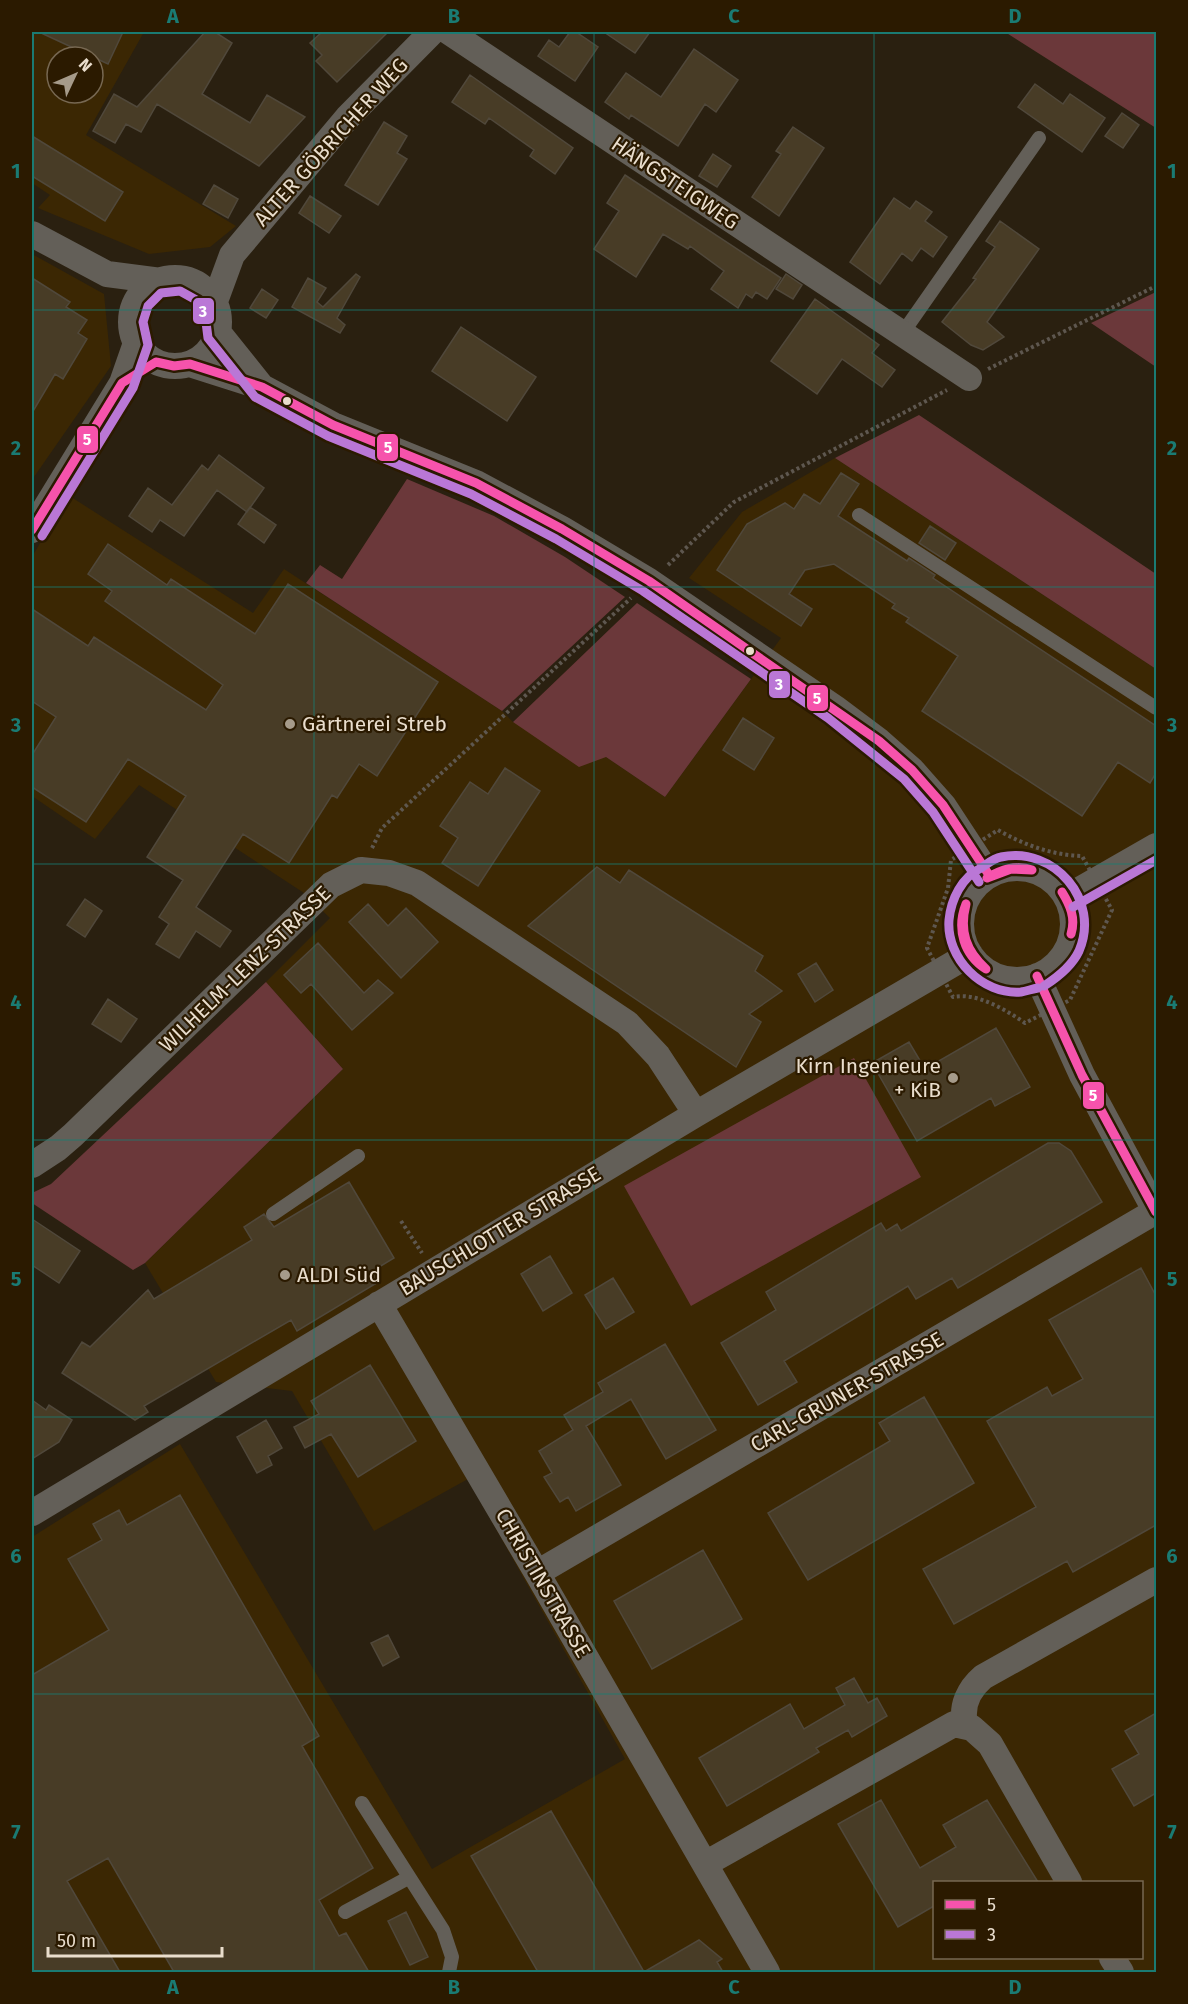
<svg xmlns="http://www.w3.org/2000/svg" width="1188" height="2004" viewBox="0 0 1188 2004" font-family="'Fira Sans',sans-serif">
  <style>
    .built { fill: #3b2703; fill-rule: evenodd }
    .green { fill: #6b383a }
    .building { fill: #483c26; stroke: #50483b; stroke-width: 1.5 }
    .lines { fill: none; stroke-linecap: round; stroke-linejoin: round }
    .path { stroke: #5e574f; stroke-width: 4; stroke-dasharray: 3 3; stroke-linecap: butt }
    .lane { stroke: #635f58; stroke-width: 14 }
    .street { stroke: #635f58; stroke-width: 26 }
    .bus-1-casing { stroke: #2b1a00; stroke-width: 14 }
    .bus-2-casing { stroke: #2b1a00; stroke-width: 14 }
    .bus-1 { stroke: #f653ac; stroke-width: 9 }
    .bus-2 { stroke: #ba77d6; stroke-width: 9 }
    .grid { fill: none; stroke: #1a7b73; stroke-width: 1.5; stroke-opacity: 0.55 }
    .bus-dot { fill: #e9ddcc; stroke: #2b1a00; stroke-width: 2 }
    .poi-dot { fill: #a69b8a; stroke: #2b1a00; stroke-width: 2 }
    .labels { text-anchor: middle; stroke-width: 4.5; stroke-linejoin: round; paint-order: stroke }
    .street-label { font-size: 21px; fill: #e9ddcc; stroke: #2b1a00 }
    .poi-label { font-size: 21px; fill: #e9ddcc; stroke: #2b1a00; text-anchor: start }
    .line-badge { stroke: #2b1a00; stroke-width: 2 }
    .badge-label { font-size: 16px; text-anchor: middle; font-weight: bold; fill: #fff }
    .neatline { fill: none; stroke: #1a7b73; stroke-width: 2 }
    .grid-label { font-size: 20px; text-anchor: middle; font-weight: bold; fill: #1a7b73 }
  </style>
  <rect width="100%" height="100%" fill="#2a2010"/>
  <path class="built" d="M32 32H144L86 135 236 226 210 247 149 254 38 208 50 195 32 183ZM57 57H93V93H57Z
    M32 254 104 294 111 366 34 477 32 475Z
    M835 458 1156 669V1972H32V1537L180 1444 432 1869 625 1759 468 1479 374 1531 292 1391 216 1382 145 1263 343 1069 266 982 330 918 304 893 139 785 95 839 32 796V557L68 495 253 613 284 569 502 711 513 722 606 757 665 797 781 638 689 578 742 512ZM934 1882H1142V1958H934Z"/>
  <path class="green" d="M1005 32H1156V128Z
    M1156 292V367L1091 323Z
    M919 415 1156 574V669L835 458Z
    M407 479 494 516 565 557 625 597 502 711 306 583 320 565 342 579Z
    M637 603 751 679 665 797 606 757 579 767 513 722Z
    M266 982 343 1069 145 1263 133 1270 32 1203V1193L51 1184Z
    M854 1058 921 1177 691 1306 624 1186Z"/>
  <path class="building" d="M39 32H123L108 64Z
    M205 32H215L232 43 202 94 250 123 267 95 305 117 259 166 157 104 141 132 126 124 115 143 93 131 114 94 137 107Z
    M322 32H388L337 82 316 61 322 55 310 43Z
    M570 32H576L598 47 575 81 538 56 549 40 559 47Z
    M604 32H650L635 53Z
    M694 49 738 80 716 112 705 104 678 146 631 115 629 119 605 102 626 73 661 97Z
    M470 75 573 148 555 174 530 156 534 150 489 118 485 124 452 102Z
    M1035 84 1063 104 1070 94 1105 118 1082 152 1018 107Z
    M1122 113 1139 125 1123 148 1105 136Z
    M384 122 407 136 397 153 407 159 378 205 345 185Z
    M793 127 824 148 779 216 752 197 781 154 776 151Z
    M32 136 123 192 105 221 32 176Z
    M713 154 731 166 717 187 699 176Z
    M625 175 781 278 767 299 756 292 752 298 746 294 738 308 711 289 724 271 690 246 688 249 663 234 636 277 594 249 619 211 607 203Z
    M214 185 238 199 228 218 203 204Z
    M310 196 341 216 329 233 299 213Z
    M894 198 910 209 916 201 932 212 925 221 947 237 933 257 921 248 912 261 902 253 880 284 850 262Z
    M1000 221 1039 249 987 322 1004 337 983 350 971 345 942 322 976 279 973 278 995 247 986 241Z
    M356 274 360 277 337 318 345 325 340 333 292 307 308 278 326 288 317 302 323 307Z
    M786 274 802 285 793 299 776 289Z
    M32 278 70 302 66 307 87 320 78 333 87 339 63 379 55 374 32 413Z
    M262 289 278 300 266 318 250 308Z
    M815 299 879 345 872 353 895 370 882 387 842 359 817 394 771 361Z
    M461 327 536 377 507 421 432 371Z
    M219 455 264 488 247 512 217 490 184 536 160 520 152 532 129 516 148 488 172 505 202 465 208 470Z
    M841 473 859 484 838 516 907 561 909 558 935 575 933 578 1156 726V773L1150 783 1118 762 1082 816 922 711 958 656 906 622 909 618 892 608 895 604 834 564 805 570 789 594 812 609 801 626 717 570 747 524 785 503 794 509 804 494 820 504Z
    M250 507 276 525 264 543 238 524Z
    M930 526 956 543 945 560 919 543Z
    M108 544 167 585 171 579 255 634 288 584 438 682 377 776 359 764 337 798 332 795 289 863 243 834 196 907 231 931 220 947 196 931 179 958 156 944 169 924 159 917 183 880 147 857 186 796 128 759 86 822 32 787V755L56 717 32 701V609L88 646 94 637 206 710 223 685 105 601 112 591 88 574Z
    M743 718 774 738 754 770 723 750Z
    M505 768 540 791 478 886 442 863 458 838 440 826 470 782 488 794Z
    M597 867 620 883 629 870 763 956 755 971 782 991 749 1014 761 1022 736 1067 528 926Z
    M85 899 102 911 85 937 67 925Z
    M368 904 388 926 406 908 438 942 401 978 349 922Z
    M318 943 364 993 378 980 393 993 352 1030 311 984 301 993 284 975Z
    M816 963 833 990 815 1002 798 974Z
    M108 999 137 1019 121 1042 92 1024Z
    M996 1028 1030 1087 995 1106 991 1098 917 1141 872 1063 909 1042 925 1069Z
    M1048 1143H1059L1071 1151 1102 1202 958 1288 952 1278 916 1299 908 1286 784 1361 797 1382 758 1405 721 1343 776 1310 766 1292 881 1223 886 1231 897 1224 901 1231Z
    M349 1182 394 1258 374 1270 380 1281 297 1331 291 1320 144 1406 148 1412 135 1420 62 1373 82 1342 90 1347 148 1290 154 1299 252 1240 244 1227 264 1214 274 1227Z
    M32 1219 80 1251 59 1283 32 1265Z
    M550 1256 572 1293 543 1311 521 1274Z
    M1141 1268 1156 1296V1525L1073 1572 1067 1561 954 1624 923 1569 1036 1507 987 1421 1047 1387 1052 1396 1083 1379 1049 1320Z
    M613 1278 634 1312 606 1329 585 1295Z
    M665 1344 716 1430 666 1459 631 1399 586 1426 621 1485 576 1511 568 1497 560 1502 544 1477 552 1473 539 1451 573 1430 564 1415 603 1392 598 1383Z
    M370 1365 416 1441 358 1477 331 1434 305 1448 294 1427 319 1414 311 1401Z
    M924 1397 974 1483 808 1580 768 1513 890 1441 879 1423Z
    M32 1400 46 1410 49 1405 72 1420 59 1442 32 1459Z
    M266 1420 282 1448 268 1456 272 1465 257 1473 237 1437Z
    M180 1495 319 1736 302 1746 373 1868 319 1900 339 1936 346 1933 369 1972H174L108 1858 67 1881 120 1972H32V1675L109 1630 68 1559 102 1540 93 1524 119 1510 127 1525Z
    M703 1550 742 1619 652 1669 614 1601Z
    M388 1635 399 1657 383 1666 371 1643Z
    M854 1678 868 1703 877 1698 887 1716 852 1737 848 1730 816 1748 819 1752 727 1806 699 1758 790 1704 804 1729 845 1705 836 1688Z
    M1156 1713V1793L1134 1806 1112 1769 1139 1754 1125 1731Z
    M881 1800 920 1868 956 1847 943 1825 987 1800 1038 1882H934V1906L898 1927 838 1824Z
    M551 1811 644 1972 699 1940 722 1959 717 1962 723 1972H538L471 1856Z
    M406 1912 428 1957 410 1965 388 1921Z"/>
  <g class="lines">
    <path class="path" d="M988 369 1156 286
      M668 565 734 502 947 390
      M998 830C1024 845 1052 855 1082 856L1112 910 1070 1000 1025 1023C1006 1010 977 992 953 997L927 948 948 888 951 860Z
      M372 848 382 828 631 598
      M401 1221 422 1253"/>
    <path class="lane" d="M902 334 1039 138
      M859 515 1156 708
      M273 1214 358 1156
      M362 1803 443 1930 452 1957 449 1972
      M345 1912 408 1878"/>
    <path class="street" d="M449 32 969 378
      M32 234 107 274 161 281
      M131 322a44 44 0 1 1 88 0a44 44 0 1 1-88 0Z
      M214 304 232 255 347 118 432 32
      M218 332 262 387
      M190 364 262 387 333 425 476 483 562 529 649 581 835 708 879 741 912 770 943 805 989 875
      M32 530 122 383 136 343
      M961 924a56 56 0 1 1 112 0a56 56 0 1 1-112 0Z
      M1067 897 1156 846
      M1037 976 1082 1075 1156 1212
      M32 1165 58 1148 73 1135 331 885 361 870 389 873 417 883 627 1023 658 1056 696 1114
      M379 1304 537 1573 767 1972
      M32 1513 696 1114 970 954
      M537 1573 1156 1211
      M965 1724C961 1706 969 1689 983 1677L1156 1580
      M705 1864 954 1724 972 1728 990 1744 1069 1882
      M1112 1958 1121 1972"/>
    <defs>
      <path id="bus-1" d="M156 362 174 366 190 364 262 387 333 425 476 483 562 529 649 581 879 741 912 770 943 805 989 875
        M32 530 122 383 156 362
        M987 878C1001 870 1016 864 1032 870
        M987 878 1011 869 1032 870
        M1062 892C1070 905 1076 918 1071 934
        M966 904C959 931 966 951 986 969
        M966 904C956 929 964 955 986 969
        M1037 976 1082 1075 1156 1212"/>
      <path id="bus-2" d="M42 536 133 388 148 345 143 322 148 306 161 293 180 291 198 301 205 314 208 338 255 397 328 436 471 494 556 539 643 591 828 718 904 779 933 812 979 882
        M1073 907 1156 860
        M1038 988C1032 989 1027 991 1021 992 982 995 946 958 949 920 951 899 962 877 981 868 987 864 994 858 1001 857 1054 846 1101 900 1079 951 1072 966 1058 977 1044 986"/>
    </defs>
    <use href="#bus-1" class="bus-1-casing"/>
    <use href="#bus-2" class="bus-2-casing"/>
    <use href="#bus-1" class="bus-1"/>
    <use href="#bus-2" class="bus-2"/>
  </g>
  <path class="grid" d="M314 32V1972M594 32V1972M874 32V1972M32 310H1156M32 587H1156M32 864H1156M32 1140H1156M32 1417H1156M32 1694H1156"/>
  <g class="bus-dot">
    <circle cx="287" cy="401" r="5"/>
    <circle cx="750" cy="651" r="5"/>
  </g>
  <g class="poi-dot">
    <circle cx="290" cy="724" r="6"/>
    <circle cx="953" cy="1078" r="6"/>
    <circle cx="285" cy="1275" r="6"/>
  </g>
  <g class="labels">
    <g class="street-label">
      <text transform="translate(331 142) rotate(-48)" y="7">ALTER GÖBRICHER WEG</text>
      <text transform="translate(675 183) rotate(34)" y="7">HÄNGSTEIGWEG</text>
      <text transform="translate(245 969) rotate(-44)" y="7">WILHELM-LENZ-STRASSE</text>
      <text transform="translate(500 1231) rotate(-31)" y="7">BAUSCHLOTTER STRASSE</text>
      <text transform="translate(847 1392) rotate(-30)" y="7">CARL-GRUNER-STRASSE</text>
      <text transform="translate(543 1583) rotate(60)" y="7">CHRISTINSTRASSE</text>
    </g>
    <g class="poi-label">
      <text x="302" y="731">Gärtnerei Streb</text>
      <text x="941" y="1073" text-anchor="end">Kirn Ingenieure<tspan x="941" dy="24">+ KiB</tspan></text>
      <text x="297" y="1282">ALDI Süd</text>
    </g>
  </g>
  <g class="line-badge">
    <rect x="192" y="297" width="23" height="28" rx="6" fill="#ba77d6"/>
    <rect x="76" y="425" width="23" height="29" rx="6" fill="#f653ac"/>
    <rect x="376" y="433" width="23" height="29" rx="6" fill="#f653ac"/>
    <rect x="768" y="670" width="23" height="29" rx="6" fill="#ba77d6"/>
    <rect x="806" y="684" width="23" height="28" rx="6" fill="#f653ac"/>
    <rect x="1082" y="1081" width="23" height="29" rx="6" fill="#f653ac"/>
  </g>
  <g class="badge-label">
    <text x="203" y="317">3</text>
    <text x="87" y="445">5</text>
    <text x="388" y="453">5</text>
    <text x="779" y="690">3</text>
    <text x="817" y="704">5</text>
    <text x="1093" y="1101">5</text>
  </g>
  <rect width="1188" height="2004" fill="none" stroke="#2b1a00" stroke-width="66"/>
  <rect x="933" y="1881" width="210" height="78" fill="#2b1a00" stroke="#776852" stroke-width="1.5"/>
  <rect x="945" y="1900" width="30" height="9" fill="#f653ac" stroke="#776852" stroke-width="1.5"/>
  <text x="987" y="1911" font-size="18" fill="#e9ddcc">5</text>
  <rect x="945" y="1930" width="30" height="9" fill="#ba77d6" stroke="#776852" stroke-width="1.5"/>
  <text x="987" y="1941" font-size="18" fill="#e9ddcc">3</text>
  <g transform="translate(75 75) rotate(46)"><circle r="28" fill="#2b1a00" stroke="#776852" stroke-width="1.5"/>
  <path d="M0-4.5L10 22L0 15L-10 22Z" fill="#a69b8a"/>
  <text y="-9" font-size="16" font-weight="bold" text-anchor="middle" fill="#e9ddcc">N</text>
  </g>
  <path d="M48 1947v9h174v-9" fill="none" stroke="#e9ddcc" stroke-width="3"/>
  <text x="57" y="1947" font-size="18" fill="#e9ddcc" stroke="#2b1a00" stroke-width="4.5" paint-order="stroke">50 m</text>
  <rect x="33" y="33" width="1122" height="1938" class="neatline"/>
  <g class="grid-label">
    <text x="173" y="23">A</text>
    <text x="454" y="23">B</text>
    <text x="734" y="23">C</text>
    <text x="1015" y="23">D</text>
    <text x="16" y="178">1</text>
    <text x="1172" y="178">1</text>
    <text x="16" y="455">2</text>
    <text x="1172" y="455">2</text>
    <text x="16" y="732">3</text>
    <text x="1172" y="732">3</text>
    <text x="16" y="1009">4</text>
    <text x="1172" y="1009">4</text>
    <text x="16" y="1286">5</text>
    <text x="1172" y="1286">5</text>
    <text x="16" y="1563">6</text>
    <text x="1172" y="1563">6</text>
    <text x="16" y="1839">7</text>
    <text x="1172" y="1839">7</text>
    <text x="173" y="1994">A</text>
    <text x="454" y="1994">B</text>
    <text x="734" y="1994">C</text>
    <text x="1015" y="1994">D</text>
  </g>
</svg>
